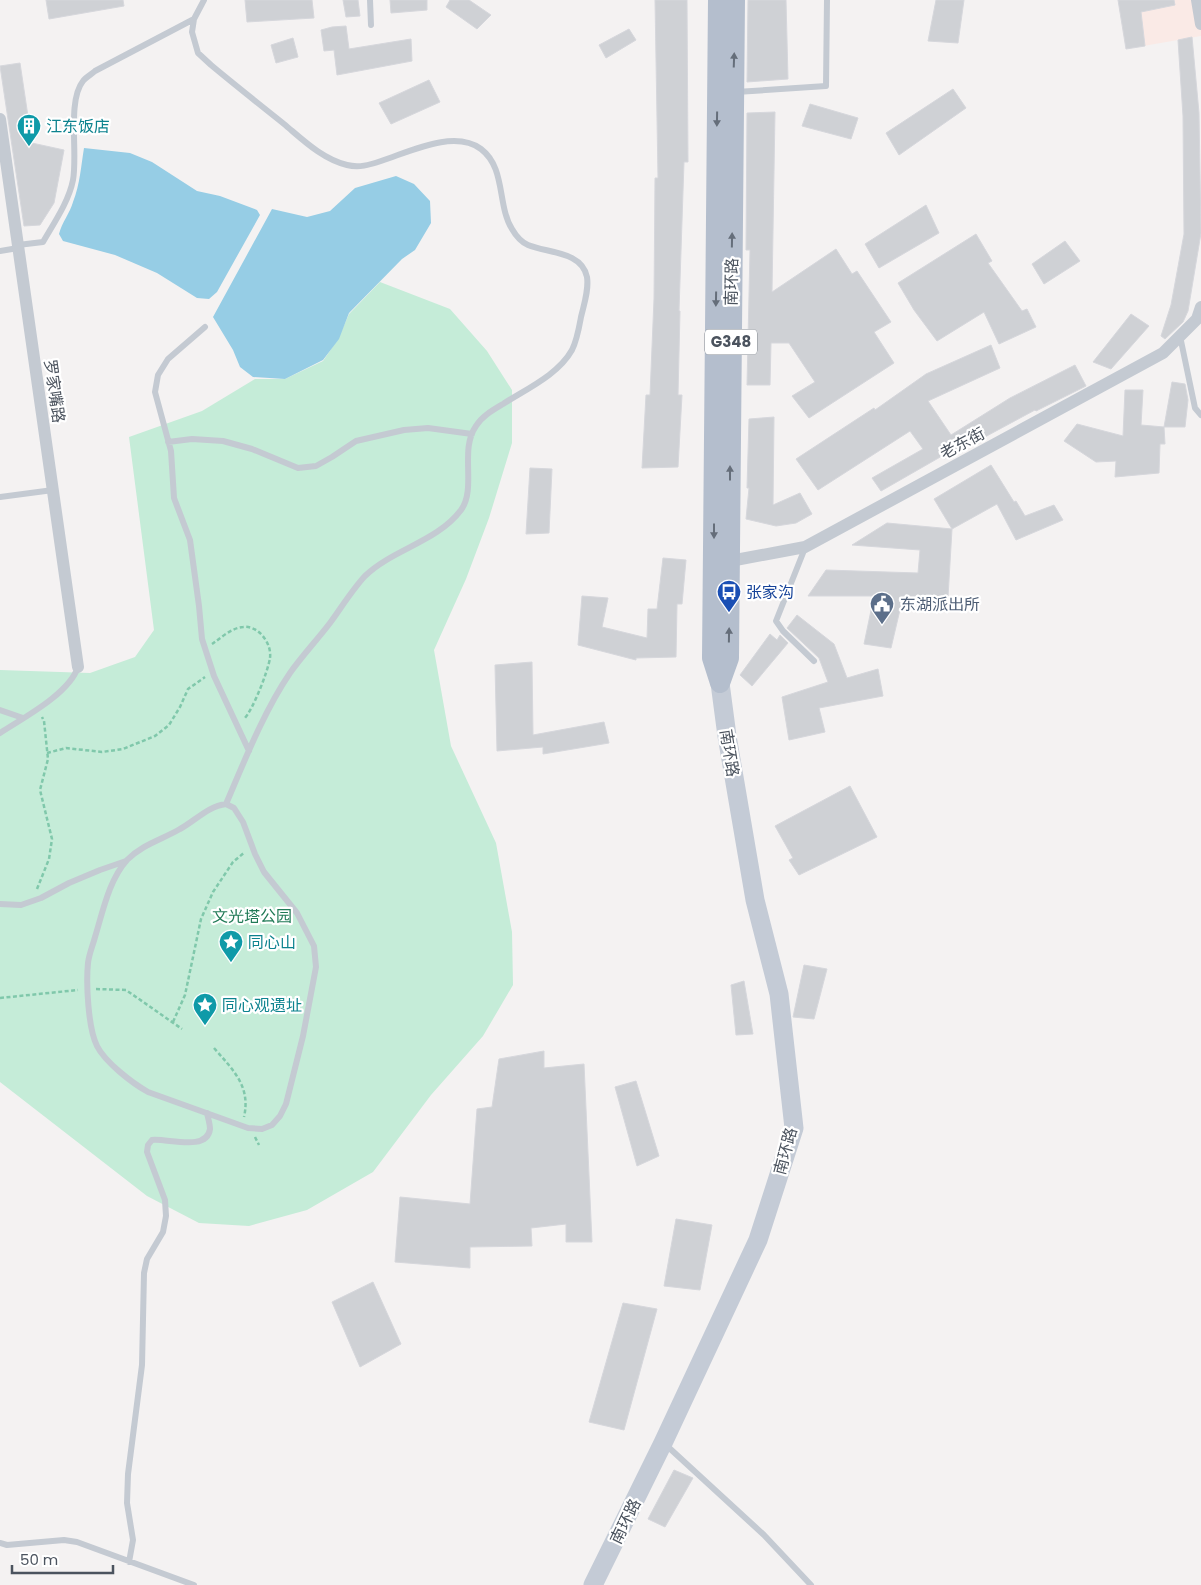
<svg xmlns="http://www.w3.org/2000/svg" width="1201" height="1585" viewBox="0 0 1201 1585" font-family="Poppins,'Noto Sans SC',sans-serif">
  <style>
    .medical { fill: #faeae6 }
    .green { fill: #c5ecd8 }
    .water { fill: #96cde5 }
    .building { fill: #cfd1d5; stroke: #d6d7dc }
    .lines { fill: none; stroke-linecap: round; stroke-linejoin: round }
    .path { stroke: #80c8ab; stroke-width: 2.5; stroke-dasharray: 4 2.5; stroke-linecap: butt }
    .service { stroke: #c4cad2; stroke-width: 6 }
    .minor { stroke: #c4cad2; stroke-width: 12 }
    .secondary { stroke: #c4cbd6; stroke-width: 19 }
    .primary { stroke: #b4becd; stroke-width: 20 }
    .oneway { fill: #656e7a }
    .labels { text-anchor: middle; stroke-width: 4.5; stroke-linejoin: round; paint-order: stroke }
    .shield { fill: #fff; stroke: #81878e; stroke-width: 1 }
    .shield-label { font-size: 15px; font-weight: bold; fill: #4b535e }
    .culture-label { font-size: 16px; fill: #0d838f; stroke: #fff; text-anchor: start }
    .street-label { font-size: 16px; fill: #4b535e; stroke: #fff }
    .transit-label { font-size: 16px; fill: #164399; stroke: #fff; text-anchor: start }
    .service-label { font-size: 16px; fill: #4e5e75; stroke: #fff; text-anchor: start }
    .park-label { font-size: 16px; fill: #207a56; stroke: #fff }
  </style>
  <rect width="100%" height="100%" fill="#f4f2f2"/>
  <path class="medical" d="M1118 0H1201V36L1126 49Z"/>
  <path class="green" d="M380 282 450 309 487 351 512 390V443L489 518 466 579 434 650 451 746 496 843 512 932 513 985 483 1036 431 1095 373 1172 307 1210 249 1226 199 1223 147 1196 0 1082V670L90 673 135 657 154 630 129 437 202 411 255 379H285L323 361 338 339 349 314Z"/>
  <path class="water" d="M84 148 130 153 152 162 197 191 220 196 257 210 260 215 217 292 209 299 197 298 157 273 115 255 63 241 59 234C62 222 70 213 73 202 80 184 81 166 84 148Z
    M396 176 414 184 430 201 431 223 415 250 402 259 349 313 339 339 323 360 285 379 253 377 240 367 233 350 213 317 272 209 307 217 330 211 355 188Z"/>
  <path class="building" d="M46 0H123L124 6 49 19Z
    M245 0H312L314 18 247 22Z
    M343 0H358L360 16 346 17Z
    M390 0H427V10L391 13Z
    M450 0H469L491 15 477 29 446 7Z
    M655 0H687L688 162H684L679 311H680L678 395H682L678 467 642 468 646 395H650L654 299 655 178H658Z
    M748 0H786L788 79 747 82Z
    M936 0H964L958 43 928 41Z
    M1118 0H1174L1175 5 1141 12 1145 46 1126 49Z
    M346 26 349 49 411 39 412 61 337 75 334 50 324 51 321 30 332 27Z
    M629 29 636 40 606 58 599 45Z
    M1192 37 1199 113 1201 233 1188 311 1183 322 1165 339 1161 336 1171 305 1184 234 1183 116 1178 40Z
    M293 38 298 57 276 63 271 45Z
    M20 63 32 143 64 150 54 203 40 225 24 226 0 66Z
    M429 80 440 102 391 124 379 103Z
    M953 89 966 108 899 155 886 133Z
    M810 104 858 118 851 139 802 126Z
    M775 112 772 292 836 249 852 274 857 271 891 322 874 332 894 363 809 418 792 396 815 382 789 343H771L770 385H747L750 250H746L747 113Z
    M926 205 939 233 879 268 865 244Z
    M976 234 992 261 988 263 1022 311 1027 309 1036 327 999 344 984 312 937 341 914 310 898 283Z
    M1065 241 1080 261 1044 284 1032 264Z
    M1131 314 1149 326 1111 369 1093 362Z
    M991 345 1000 368 928 401 951 435 1010 398 1075 365 1086 386 1036 411 1035 410 944 459 942 456 881 491 872 478 923 449 910 431 818 490 796 459 874 408 875 410 926 374Z
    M1172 382 1185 384 1188 400 1185 427H1164Z
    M1125 390H1143L1141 425 1164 427 1165 444H1160L1159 473 1115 477 1116 461 1096 462 1064 441 1077 424 1123 436Z
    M774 417 773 505 800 493 812 514 796 523 776 526 746 519 749 488H747L749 419Z
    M991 465 1014 502 1016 501 1025 516 1054 505 1063 520 1016 540 997 504 952 529 934 499Z
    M530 468 552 469 549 533 526 534Z
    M887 523 952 529 948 597H903L891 648 864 644 874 596H808L826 570 918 573 920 550 852 545Z
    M663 558 686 560 682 604H677L676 657 636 658V660L578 645 582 596 608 598 602 627 647 638 648 609H657Z
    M797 615 834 644 847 678 878 669 883 696 819 708 825 732 789 740 782 697 828 682 819 658 787 628Z
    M770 634 777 640 780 635 788 643 752 686 740 675Z
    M532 662 533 735 604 722 609 743 543 754V747L497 751 495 665Z
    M850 786 877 837 799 875 789 860 793 858 775 826Z
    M804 965 827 969 814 1019 793 1017Z
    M744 981 753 1034 736 1035 731 985Z
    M544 1051V1068L584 1064 592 1242H566V1224L531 1228 532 1246 470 1247V1268L395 1262 400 1197 470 1204 477 1109 492 1107 499 1059Z
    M636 1081 659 1156 637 1166 615 1087Z
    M676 1219 712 1225 700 1290 664 1286Z
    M373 1282 401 1344 360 1367 332 1302Z
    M623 1303 657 1309 624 1430 589 1422Z
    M674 1470 693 1478 665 1527 648 1519Z"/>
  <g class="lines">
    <path class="path" d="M212 644C221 638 231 628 243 627 258 625 272 643 270 658 268 671 253 710 244 719
      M47 753 66 748 102 752 123 749 155 736 169 725 180 707 188 689 205 677
      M37 889 49 859 52 839 40 790 48 759 44 721 42 717
      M96 989 126 990 182 1029
      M0 998 78 990
      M173 1022 185 995 201 919 213 892 233 862 245 852
      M214 1048C233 1070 251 1086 244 1117
      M255 1137 259 1145"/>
    <path class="service" d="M204 0 194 19 192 32 198 53 211 65C235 85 259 104 284 124 302 139 322 159 347 165 359 168 369 165 381 161 409 152 454 129 481 149 506 168 497 205 512 229 516 236 521 242 528 245 547 253 582 251 587 277 589 290 584 304 581 317 579 328 577 340 572 350 558 375 526 389 503 404 493 410 482 416 476 426 459 450 477 488 461 510 437 542 393 549 365 576 352 590 341 608 330 623 317 640 302 656 290 673 264 711 244 762 226 804
      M370 0 371 25
      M736 92 826 86 827 0
      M18 245 43 242C54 223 69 201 73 180 78 154 67 101 83 81 86 77 92 74 95 71L194 19
      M0 251 18 248
      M205 327 168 359 158 375 155 392 171 451 174 498 190 540 199 606 202 639 214 676 249 751
      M1180 336 1195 408 1201 415
      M168 442 192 439 223 441 252 449 298 468 316 466 332 457 356 441 404 430 428 428 472 434
      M0 497 53 490
      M805 548 776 621 783 631 814 661
      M0 710 23 718
      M0 733C23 718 69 694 78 667
      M226 804 234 808 243 822 255 854 264 872 297 913 314 946 316 967 303 1036 286 1104 280 1116 272 1125 262 1129 248 1128 148 1092C132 1083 105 1062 97 1046 88 1028 86 983 88 963 89 954 93 945 95 937 103 911 109 880 127 860 143 844 161 840 180 829 195 821 208 806 226 804Z
      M0 904 21 905 41 898 69 883 100 870 126 861
      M666 1445 764 1535 811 1585
      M0 1543 7 1545 64 1540 77 1542 194 1585
      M129 1562 133 1540 127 1503 128 1474 142 1365 144 1273 147 1259 163 1232 166 1216 165 1200 147 1152 148 1145 152 1140C167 1138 207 1152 210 1129 210 1124 208 1118 207 1113"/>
    <path class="minor" d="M1197 0 1201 24
      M0 119 78 667
      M724 561H730L805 547 1163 353 1197 319 1201 307"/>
    <path class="secondary" d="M593 1585 663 1443 758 1240 794 1128 779 994 755 900 727 736 720 683"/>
    <path class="primary" d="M718 0 712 658 720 683
      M720 683 729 658 735 0"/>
  </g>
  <defs><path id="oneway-solid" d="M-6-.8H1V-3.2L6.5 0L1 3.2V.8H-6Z" transform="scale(1.25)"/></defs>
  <g class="oneway">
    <use href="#oneway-solid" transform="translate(734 60) rotate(-88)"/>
    <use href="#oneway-solid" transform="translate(717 119) rotate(91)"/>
    <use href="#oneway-solid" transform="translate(732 240) rotate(-89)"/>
    <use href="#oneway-solid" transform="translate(716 299) rotate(91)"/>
    <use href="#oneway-solid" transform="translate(730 473) rotate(-90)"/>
    <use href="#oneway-solid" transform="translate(714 531) rotate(90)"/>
    <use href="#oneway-solid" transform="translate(729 635) rotate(-89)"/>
  </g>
  <defs>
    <symbol id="building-pin" viewBox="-11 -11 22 30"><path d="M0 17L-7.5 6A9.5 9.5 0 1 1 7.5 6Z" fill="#0f9aa8" stroke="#fff"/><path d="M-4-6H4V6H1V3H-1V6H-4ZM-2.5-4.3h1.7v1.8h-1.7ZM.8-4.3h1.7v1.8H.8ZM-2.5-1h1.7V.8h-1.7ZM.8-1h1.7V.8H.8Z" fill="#fff"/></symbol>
    <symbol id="bus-pin" viewBox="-11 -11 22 30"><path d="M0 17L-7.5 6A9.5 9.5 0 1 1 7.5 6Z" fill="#1a4fb4" stroke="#fff"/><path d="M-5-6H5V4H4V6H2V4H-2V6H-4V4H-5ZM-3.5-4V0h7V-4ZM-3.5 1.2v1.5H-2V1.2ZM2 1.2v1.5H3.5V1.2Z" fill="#fff"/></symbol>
    <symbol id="civic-pin" viewBox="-11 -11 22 30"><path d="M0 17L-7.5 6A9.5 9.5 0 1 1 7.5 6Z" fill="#5c6f8a" stroke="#fff"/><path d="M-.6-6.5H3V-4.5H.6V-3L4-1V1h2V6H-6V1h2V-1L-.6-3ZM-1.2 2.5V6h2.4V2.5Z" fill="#fff"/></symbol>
    <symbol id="sight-pin" viewBox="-11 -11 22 30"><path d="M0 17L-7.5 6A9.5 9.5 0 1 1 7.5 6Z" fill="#0f9aa8" stroke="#fff"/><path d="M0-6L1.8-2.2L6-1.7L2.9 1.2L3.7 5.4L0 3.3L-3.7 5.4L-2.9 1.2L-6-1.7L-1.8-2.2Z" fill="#fff"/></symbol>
  </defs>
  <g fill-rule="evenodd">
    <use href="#building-pin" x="15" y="112" width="28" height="38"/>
    <use href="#bus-pin" x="715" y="578" width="28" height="38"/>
    <use href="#civic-pin" x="868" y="590" width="28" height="38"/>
    <use href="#sight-pin" x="217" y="928" width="28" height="38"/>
    <use href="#sight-pin" x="191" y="991" width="28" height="38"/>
  </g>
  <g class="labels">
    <rect class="shield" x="705" y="329.5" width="52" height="25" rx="4"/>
    <g class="shield-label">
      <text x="731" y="347">G348</text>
    </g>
    <g class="culture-label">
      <text x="46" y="132">江东饭店</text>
      <text x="248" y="948">同心山</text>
      <text x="222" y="1011">同心观遗址</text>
    </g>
    <g class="street-label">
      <text transform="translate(731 282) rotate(-89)" y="6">南环路</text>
      <text transform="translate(55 391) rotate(82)" y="6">罗家嘴路</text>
      <text transform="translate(962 443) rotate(-28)" y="6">老东街</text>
      <text transform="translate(730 753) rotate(81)" y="6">南环路</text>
      <text transform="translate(785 1151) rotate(-75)" y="6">南环路</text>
      <text transform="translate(625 1521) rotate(-64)" y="6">南环路</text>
    </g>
    <g class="transit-label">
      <text x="746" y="598">张家沟</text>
    </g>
    <g class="service-label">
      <text x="900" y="610">东湖派出所</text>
    </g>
    <g class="park-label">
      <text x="252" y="922">文光塔公园</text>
    </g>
  </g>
  <path d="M12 1565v8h101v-8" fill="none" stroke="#4b535e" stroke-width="2.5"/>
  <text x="20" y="1565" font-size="15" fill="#4b535e" stroke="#ffffff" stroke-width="4" paint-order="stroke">50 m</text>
</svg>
